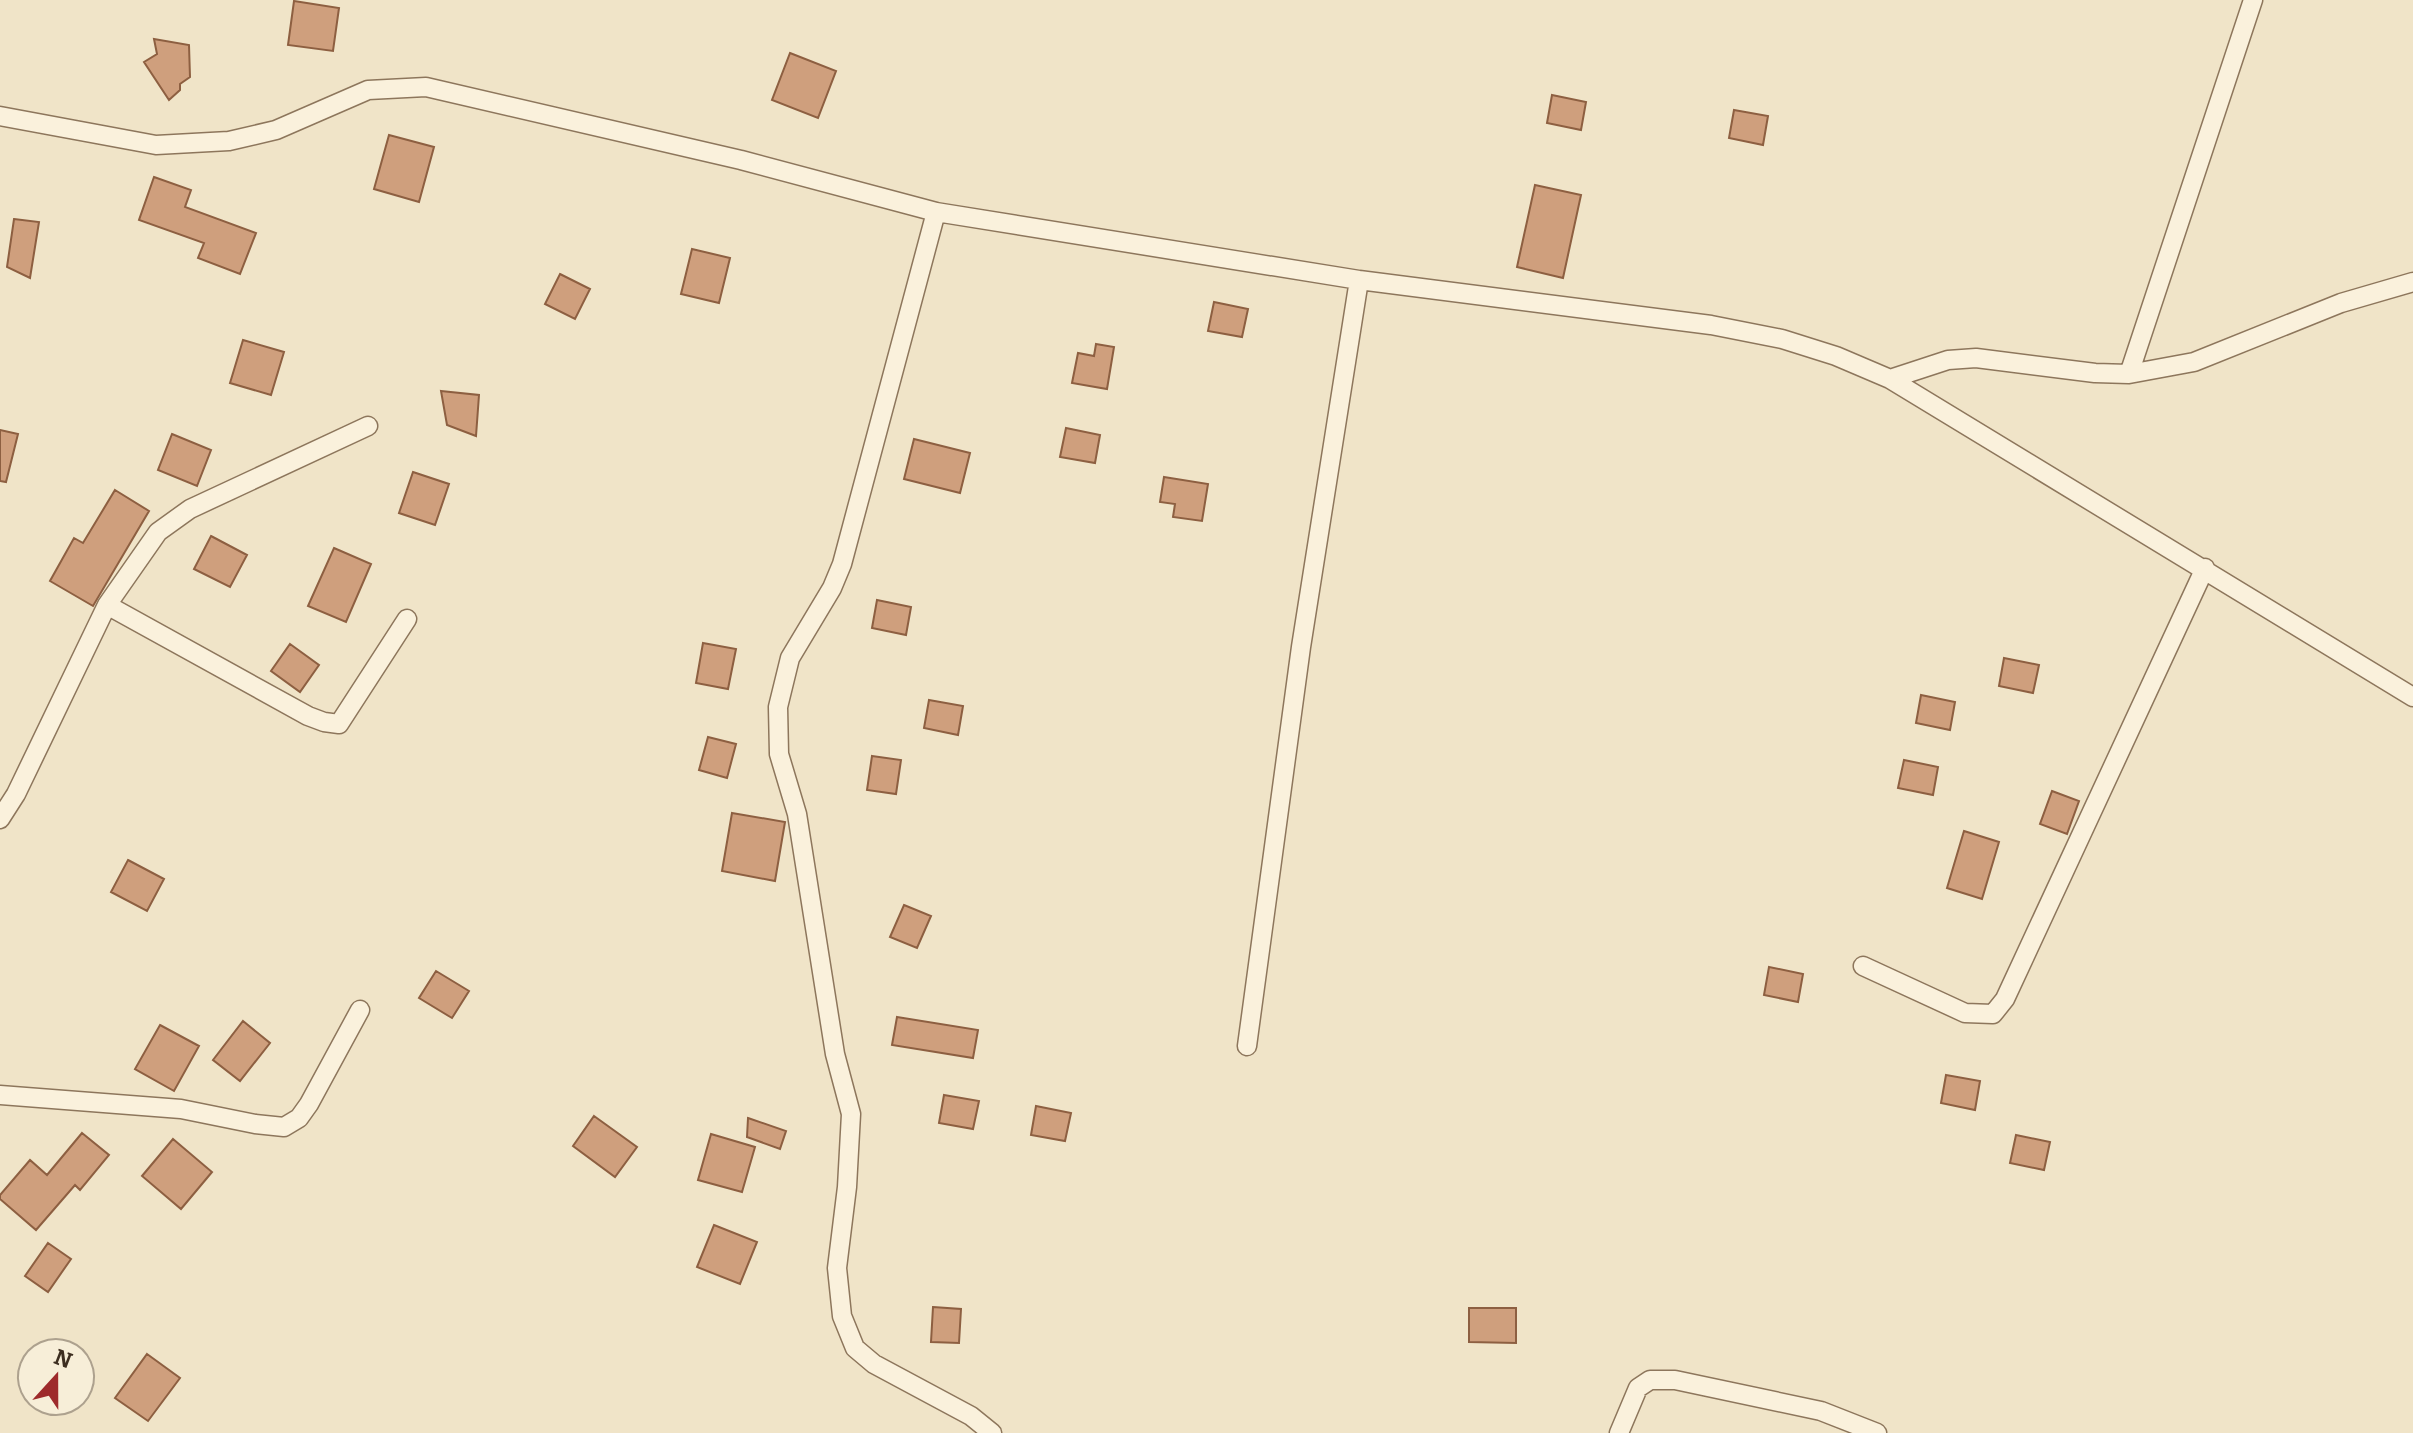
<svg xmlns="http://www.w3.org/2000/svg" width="2413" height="1433" viewBox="0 0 2413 1433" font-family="Bitter,serif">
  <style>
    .building { fill: #cf9f7d; stroke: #8d5f41; stroke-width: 2 }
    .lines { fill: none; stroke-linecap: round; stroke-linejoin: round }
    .street-casing { stroke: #8d765c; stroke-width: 21 }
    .street { stroke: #faf1dc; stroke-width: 18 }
  </style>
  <rect width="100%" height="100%" fill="#f0e4c8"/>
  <path class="building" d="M294 1 339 8 333 51 288 45Z
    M154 39 189 45 190 77 180 84V90L169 100 144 62 157 54Z
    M790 53 836 71 818 118 772 100Z
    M1552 95 1586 102 1581 130 1547 123Z
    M1734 110 1768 116 1763 145 1729 138Z
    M389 135 434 147 419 202 374 189Z
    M154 177 191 190 185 207 256 233 240 274 198 258 204 243 139 220Z
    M1535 185 1581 195 1563 278 1517 267Z
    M14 219 39 222 30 278 7 267Z
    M692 249 730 258 719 303 681 294Z
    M560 274 590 289 575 319 545 304Z
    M1214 302 1248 309 1242 337 1208 331Z
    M243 340 284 352 271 395 230 383Z
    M1096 344 1114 347 1107 389 1072 383 1078 353 1094 356Z
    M441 391 479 395 476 436 447 425Z
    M1066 428 1100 435 1095 463 1060 457Z
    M0 430 18 434 6 482 0 481Z
    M172 434 211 450 197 486 158 470Z
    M914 439 970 453 960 493 904 479Z
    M413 472 449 484 435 525 399 513Z
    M1164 477 1208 484 1202 521 1173 517 1175 504 1160 502Z
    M115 490 149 511 93 606 50 581 74 538 83 543Z
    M211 536 247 555 230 587 194 569Z
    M334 548 371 564 346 622 308 606Z
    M877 600 911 607 906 635 872 628Z
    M703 643 736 649 728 689 696 683Z
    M290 644 319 665 300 692 271 671Z
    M2004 658 2039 665 2033 693 1999 686Z
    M1921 695 1955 702 1950 730 1916 723Z
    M929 700 963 706 958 735 924 728Z
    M708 737 736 744 727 778 699 770Z
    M872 756 901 760 896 794 867 790Z
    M1904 760 1938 767 1933 795 1898 788Z
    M2052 791 2079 801 2067 834 2040 824Z
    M732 813 785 822 775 881 722 871Z
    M1964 831 1999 842 1982 899 1947 888Z
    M128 860 164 879 147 911 111 892Z
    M904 905 931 916 917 948 890 937Z
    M1769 967 1803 974 1798 1002 1764 995Z
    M436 971 469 991 452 1018 419 998Z
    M897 1017 978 1030 973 1058 892 1045Z
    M243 1021 270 1043 240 1081 213 1060Z
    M160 1025 199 1046 174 1091 135 1069Z
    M1946 1075 1980 1081 1975 1110 1941 1103Z
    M944 1095 979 1101 973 1129 939 1123Z
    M1036 1106 1071 1113 1065 1141 1031 1135Z
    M594 1116 637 1147 615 1177 573 1146Z
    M748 1118 786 1131 780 1149 747 1137Z
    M82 1133 109 1155 80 1190 75 1185 36 1230 0 1199V1195L30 1160 47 1175Z
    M711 1134 755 1147 742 1192 698 1180Z
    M2016 1135 2050 1142 2044 1170 2010 1163Z
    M173 1139 212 1172 181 1209 142 1176Z
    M714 1225 757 1242 740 1284 697 1267Z
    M48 1243 71 1259 48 1292 25 1276Z
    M933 1307 961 1309 959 1343 931 1342Z
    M1469 1308H1516V1343L1469 1342Z
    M147 1354 180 1378 148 1421 115 1398Z"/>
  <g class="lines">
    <defs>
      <path id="street" d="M0 116 156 145 229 141 276 130 368 90 426 87 741 160 936 212 1359 280 1711 325 1782 339 1836 356 1890 379 2413 697
        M936 212 842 564 832 588 790 658 778 707 779 754 797 814 835 1054 851 1114 847 1187 837 1268 842 1316 855 1348 874 1364 971 1416 992 1433
        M2129 374 2194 362 2341 303 2413 282
        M1890 379 1948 360 1976 358 2095 373 2129 374 2253 0
        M107 605 308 716 324 722 339 724 407 619
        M0 819 16 794 107 605 158 532 190 509 368 426
        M1863 966 1965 1013 1993 1014 2005 999 2205 568
        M1247 1046 1301 647 1359 280
        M0 1095 181 1109 255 1124 284 1127 299 1118 309 1104 360 1010
        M1619 1433 1638 1388 1650 1380H1675L1821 1411 1877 1433"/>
    </defs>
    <use href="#street" class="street-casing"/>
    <use href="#street" class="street"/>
  </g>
  <g transform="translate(56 1377) rotate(21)"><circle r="38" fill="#f7eed8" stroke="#ada18e" stroke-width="2"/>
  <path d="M0-6L14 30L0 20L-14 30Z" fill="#9e2a2b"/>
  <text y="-12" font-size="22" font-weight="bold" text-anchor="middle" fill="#3d2e20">N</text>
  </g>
</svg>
